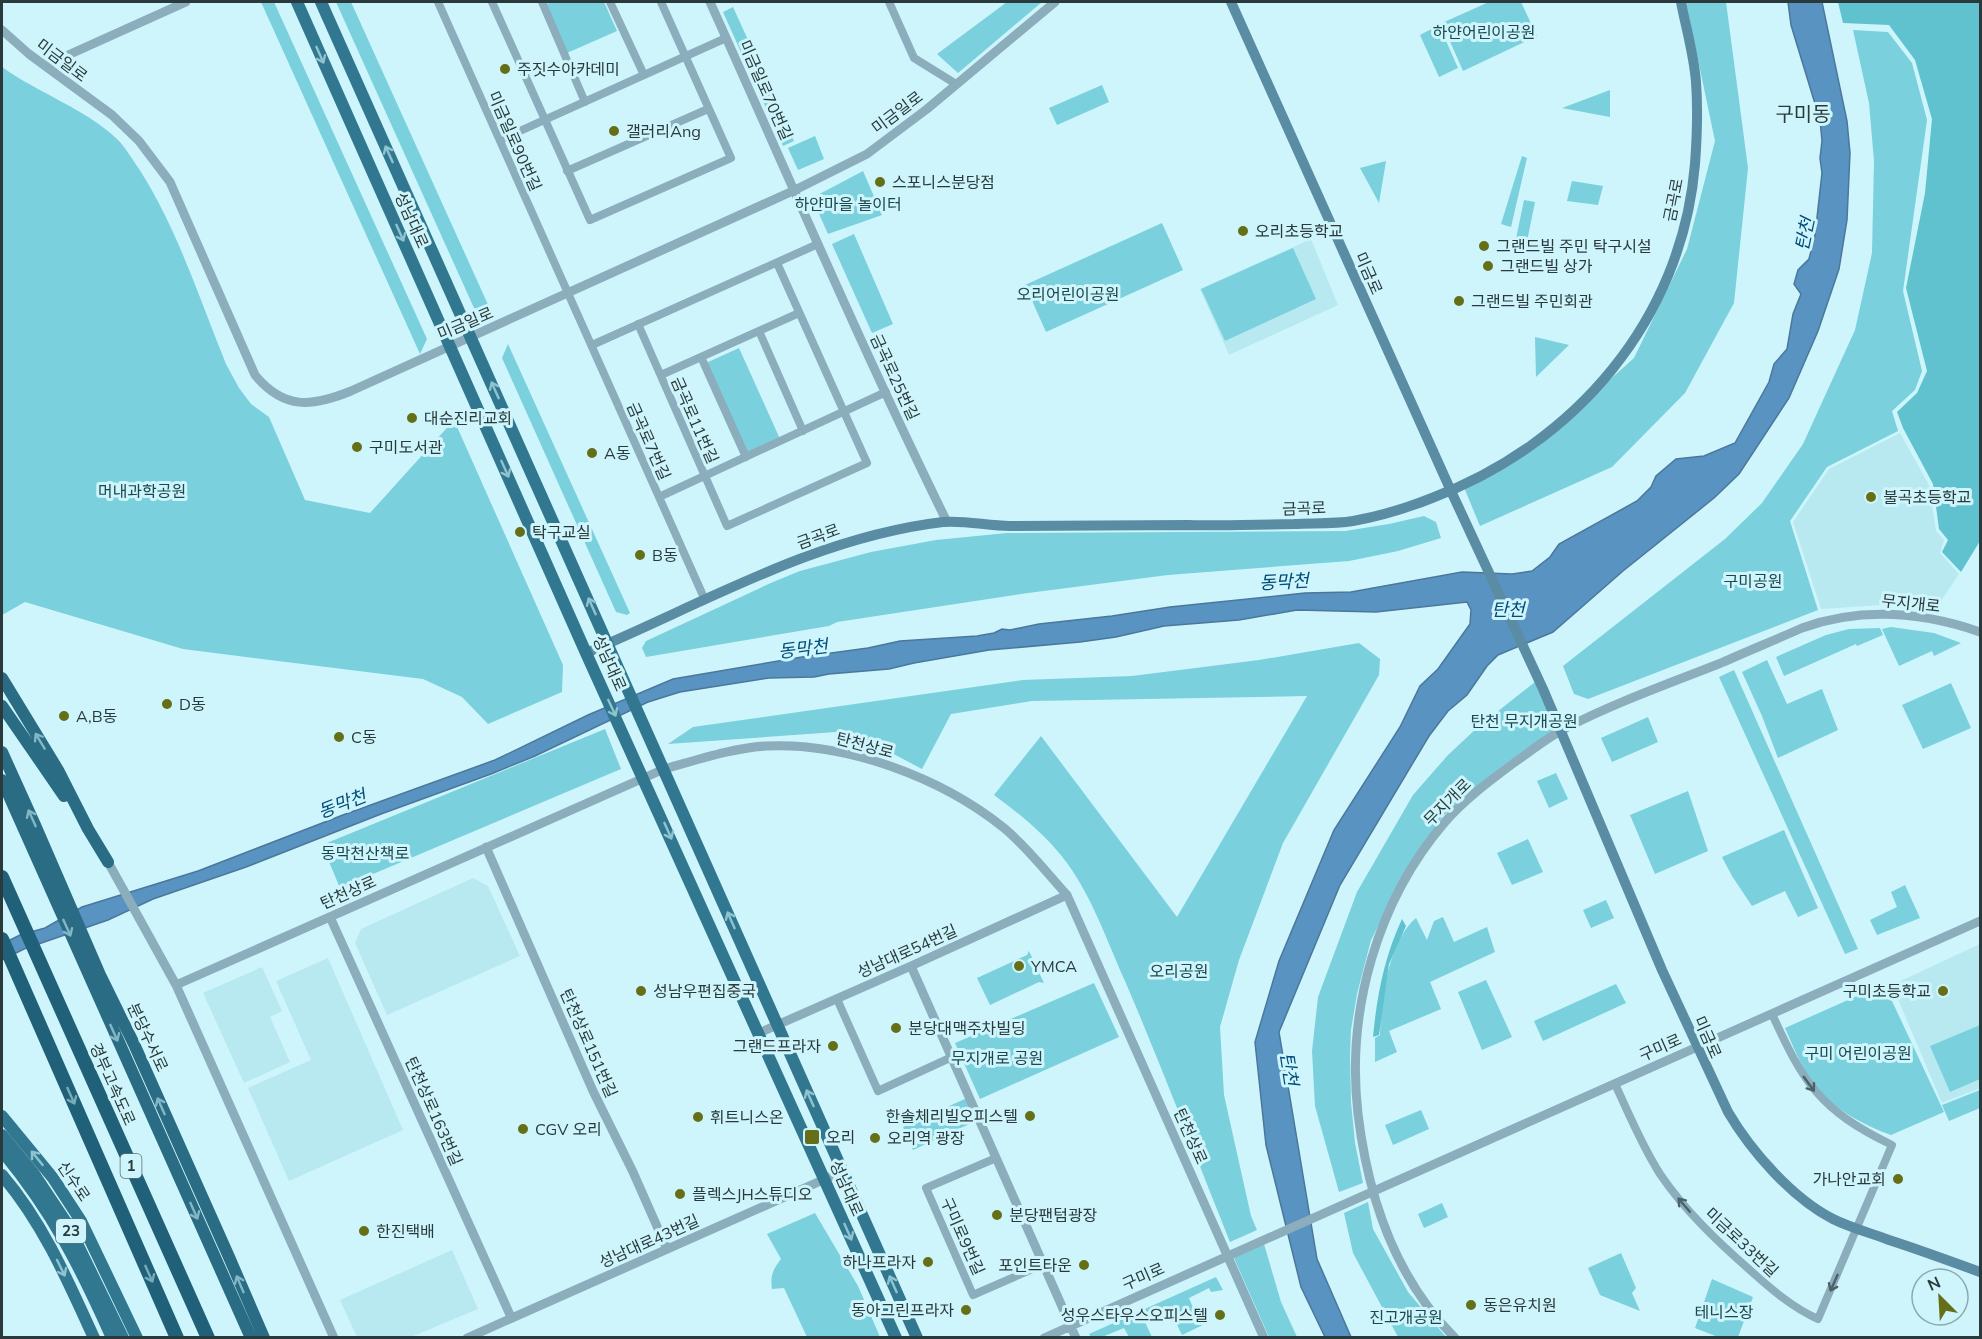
<svg xmlns="http://www.w3.org/2000/svg" width="1982" height="1339" viewBox="0 0 1982 1339" font-family="Mulish,'Noto Sans KR',sans-serif">
  <style>
    .built { fill: #b8e9f0 }
    .green { fill: #7ad0dc }
    .forest { fill: #60c1cf }
    .water { fill: #5993c2; stroke: #4b789a; stroke-width: 1.5 }
    .lines { fill: none; stroke-linecap: round; stroke-linejoin: round }
    .minor { stroke: #8cadbb; stroke-width: 8 }
    .tertiary { stroke: #8cadbb; stroke-width: 9 }
    .secondary { stroke: #5a8da3; stroke-width: 10 }
    .primary { stroke: #327790; stroke-width: 12 }
    .trunk { stroke: #296c84; stroke-width: 12 }
    .motorway { stroke: #206179; stroke-width: 14 }
    .oneway { stroke: #8fc3d0 }
    .oneway2 { stroke: #83b7c5 }
    .oneway3 { stroke: #4c6268 }
    .oneway4 { stroke: #76abba }
    .poi-dot { fill: #656f18; stroke: #cdf5fb; stroke-width: 2 }
    .labels { text-anchor: middle; stroke-width: 6; stroke-linejoin: round; paint-order: stroke }
    .shield { fill: #cdf5fb; stroke: #5b7275; stroke-width: 1.5 }
    .shield-label { font-size: 15px; font-weight: bold; fill: #2a3a3c }
    .park-label { font-size: 16px; fill: #1b484e; stroke: #cdf5fb }
    .street-label { font-size: 16px; fill: #2a3a3c; stroke: #cdf5fb }
    .poi-label { font-size: 16px; fill: #2a3a3c; stroke: #cdf5fb; text-anchor: start }
    .water-label { font-size: 18px; font-style: italic; fill: #024c79; stroke: #cdf5fb }
    .quarter-label { font-size: 20px; fill: #2a3a3c; stroke: #cdf5fb }
  </style>
  <rect width="100%" height="100%" fill="#cdf5fb"/>
  <path class="built" d="M1311 239 1338 305 1229 355 1200 289Z
    M1900 433 1929 485 1936 531 1944 540 1940 553 1959 574 1941 601 1821 609 1793 522 1829 469Z
    M473 878 488 886 520 956 387 1015 355 943 361 929Z
    M1980 944V1088L1942 1103 1892 985Z
    M328 958 403 1130 289 1181 248 1088 311 1060 276 981Z
    M262 967 282 1011 270 1017 290 1062 244 1083 203 993Z
    M452 1250 478 1309 411 1337H357L340 1300Z"/>
  <path class="green" d="M261 2H274L427 339 420 354Z
    M336 2H351L490 309 486 311 474 308Z
    M553 2H604L617 31 567 53 546 4Z
    M1007 2H1042L958 73 937 54Z
    M1489 2H1521L1537 36 1463 71 1442 23Z
    M1686 2H1726L1748 168 1734 303 1685 393 1612 467 1480 526 1463 485 1565 420 1634 358 1687 249 1715 141Z
    M733 7 794 141 783 146 723 12Z
    M1439 25 1458 68 1439 77 1420 35Z
    M1853 30 1888 32 1912 63 1927 120 1903 291 1922 371 1915 390 1892 411 1898 431 1827 467 1790 521 1818 610 1588 699 1574 694 1563 666 1725 539 1762 503 1803 444 1855 330 1872 253 1874 161 1869 103Z
    M2 67C38 93 84 108 117 139 126 148 134 162 141 172 178 231 200 300 226 364L239 388 251 404 269 417 305 500 370 513 454 420 563 665 562 692 488 724 462 697 423 679 183 649 25 602 2 615Z
    M1102 85 1109 102 1057 125 1049 108Z
    M1610 90V117L1562 108Z
    M815 136 824 159 798 170 788 148Z
    M1522 156 1527 158 1511 227 1501 224Z
    M1386 161 1379 203 1360 168Z
    M863 171 882 215 828 234 812 198Z
    M1572 181 1603 186 1598 205 1567 201Z
    M1524 200 1535 202 1524 256 1513 253Z
    M1162 223 1183 270 1046 332 1025 285Z
    M854 234 893 324 872 333 832 244Z
    M1293 248 1316 299 1225 341 1201 289Z
    M1535 337 1569 345 1536 377Z
    M508 344 630 613 627 615 616 612 502 358Z
    M739 348 780 439 747 454 706 363Z
    M1424 516 1436 522 1441 538 1398 551 1349 561 1168 575 1028 593 837 622 829 626 646 657 642 648 646 641 773 582 800 571 871 552 936 540 1007 533 1345 531 1389 524Z
    M1891 627 1934 633 1961 643 1934 656 1932 651 1899 666 1882 629Z
    M1880 628 1883 635 1857 646 1856 644 1784 676 1776 657 1826 635 1849 629Z
    M1359 643 1380 659 1379 675 1283 843 1239 960 1220 1027 1224 1095 1251 1216 1257 1230 1230 1242C1195 1155 1162 1067 1125 981 1107 941 1093 899 1067 863 1048 837 1020 814 994 795L1041 736 1177 917 1307 696 1032 701 951 714 922 769 850 731 668 744 693 727 1023 680 1132 676 1259 660Z
    M1767 660 1787 704 1822 689 1838 730 1778 758 1762 716 1742 672Z
    M1734 670 1858 949 1845 954 1719 677Z
    M1535 682 1555 729 1502 766 1444 815 1417 852 1371 940 1357 994 1351 1030 1350 1055 1351 1102 1355 1143 1363 1183 1339 1192 1315 1106 1312 1051 1318 997 1357 892 1413 795 1448 755 1478 727Z
    M1951 683 1971 728 1923 749 1902 705Z
    M1648 717 1658 742 1612 762 1601 738Z
    M605 729 621 769 340 888 322 845Z
    M1556 773 1568 799 1549 808 1537 781Z
    M1688 791 1708 851 1655 874 1630 815Z
    M1784 830 1818 908 1798 917 1785 891 1752 906 1732 876 1722 857Z
    M1528 839 1543 872 1512 885 1497 853Z
    M1905 885 1920 918 1877 935 1870 920 1897 907 1891 892Z
    M1606 900 1614 918 1591 928 1583 910Z
    M1443 917 1454 942 1487 927 1495 952 1430 982 1441 1009 1389 1031 1397 1052 1375 1062V1038L1380 1035C1381 1000 1388 942 1416 918L1427 940 1434 921Z
    M1029 951 1044 983 1039 982 990 1005 977 978 1027 955Z
    M1486 980 1512 1037 1482 1050 1458 992Z
    M1094 983 1119 1037 980 1099 955 1043Z
    M1616 984 1626 1003 1543 1041 1534 1021Z
    M1884 984 1944 1112 1891 1135C1863 1125 1830 1107 1813 1083 1801 1066 1793 1046 1785 1028Z
    M1980 1025V1079L1950 1092 1930 1046Z
    M1980 1090V1108L1949 1121 1942 1105Z
    M967 1098 976 1121 913 1150 903 1127Z
    M1421 1110 1429 1129 1393 1145 1385 1125Z
    M1368 1202 1373 1229 1408 1292 1446 1337H1398L1353 1253 1344 1213Z
    M1442 1203 1448 1217 1424 1228 1418 1214Z
    M815 1213 858 1286 880 1337H807L784 1288 772 1289C770 1276 773 1269 781 1259L767 1234Z
    M1264 1244 1281 1302 1297 1337H1269L1234 1258Z
    M1621 1253 1636 1288 1632 1293 1640 1311 1600 1295 1588 1268Z
    M1216 1277 1223 1290 1211 1292 1209 1288 1189 1298 1194 1310 1202 1307 1209 1322 1182 1335 1169 1308 1144 1320 1152 1337H1129L1124 1328 1102 1337H1091L1089 1334Z
    M1712 1279 1753 1297 1738 1337H1718L1695 1328Z"/>
  <path class="forest" d="M1838 2H1980V541L1961 572 1942 552 1948 540 1939 529 1933 484 1903 428 1897 412 1917 393 1927 371 1906 288 1925 193 1932 119 1915 60 1889 25 1843 23Z
    M1402 919 1406 926 1389 964 1379 1035 1373 1037C1377 995 1384 958 1402 919Z"/>
  <path class="water" d="M1788 2H1822L1847 121 1850 153 1847 220 1839 269 1818 331 1789 398 1739 474 1714 498 1623 571 1553 632 1498 655 1487 666 1467 695 1448 711 1429 736 1340 885 1279 1032 1317 1259 1351 1337H1325L1301 1287 1266 1145 1255 1042 1279 961 1334 830 1400 727 1420 686 1438 669 1470 624 1471 610 1467 602 1376 612 1297 610 1239 620 1164 626 1116 637 1080 642 989 650 914 663 889 669 829 674 814 677 769 678 680 692 648 702 535 756 491 774 381 814 246 867 153 899 108 920 24 949 2 960V944L20 935 45 928 82 907 198 871 343 815 495 760 588 715 673 679 802 657 868 648 900 641 977 636 994 633 1002 629 1010 630 1039 624 1112 616 1170 607 1305 593 1351 592 1462 572 1512 574 1532 571 1550 557 1559 544 1637 501 1651 487 1656 476 1676 459 1704 456 1735 443 1769 382 1774 364 1787 349 1793 314 1801 294 1794 284 1798 270 1809 259 1815 235 1822 173 1820 158 1822 141 1820 120 1791 25Z"/>
  <g class="lines">
    <path class="minor" d="M438 2 705 600
      M492 2 590 220 731 158 661 2
      M542 2 585 102
      M610 2 644 75
      M889 2 914 58 956 84
      M500 140 726 38
      M567 171 708 109
      M638 324 727 526 867 463 777 263
      M759 331 803 431
      M592 345 818 244
      M701 357 746 457
      M661 375 799 313
      M659 497 886 392
      M837 999 878 1091 952 1057
      M1615 1084C1629 1114 1642 1146 1660 1174 1685 1211 1718 1242 1751 1271 1771 1289 1793 1308 1818 1319L1892 1145C1820 1110 1804 1084 1772 1014
      M996 1158 926 1188 973 1295 1044 1264"/>
    <path class="tertiary" d="M710 2C788 175 863 351 947 522
      M2 30 29 54 112 115 139 141 170 182 255 375C284 410 312 407 351 391L795 190 867 154 927 109 1055 2
      M46 65 186 2
      M486 847 593 1091 633 1172 667 1249
      M108 862 176 985 334 1338
      M330 917 511 1317
      M911 966 1076 1338
      M176 985 664 769C697 760 732 748 766 746 847 742 942 778 1004 828 1028 848 1046 872 1067 895L1264 1338
      M759 1033 911 966 1067 895
      M467 1338 843 1171
      M1044 1338 1980 921
      M1455 1338C1394 1277 1368 1197 1358 1114 1346 1011 1377 901 1445 822 1465 799 1491 780 1515 762 1531 751 1547 738 1564 729 1614 703 1668 684 1721 663 1748 651 1775 640 1802 628 1861 607 1922 612 1980 632"/>
    <path class="secondary" d="M1231 2 1451 491 1543 689 1662 970 1728 1112C1751 1151 1792 1198 1833 1219 1851 1228 1871 1233 1889 1240 1920 1250 1950 1261 1980 1272
      M586 653C703 604 815 537 943 522 965 520 988 526 1010 526 1070 526 1129 525 1189 525 1224 526 1259 525 1294 524 1313 523 1334 524 1353 521 1381 516 1407 508 1432 498 1575 444 1682 320 1695 164 1697 137 1698 109 1696 82 1694 55 1686 28 1681 2"/>
    <path class="primary" d="M297 2 586 653 896 1338
      M321 2 917 1338
      M2 1116 53 1178 81 1221 137 1338
      M2 1135 34 1174 68 1225 123 1338
      M2 1151C52 1211 80 1266 112 1338
      M2 1175C43 1223 68 1281 94 1338"/>
    <path class="trunk" d="M2 678 58 770 88 829 108 862
      M2 706 64 796
      M2 752 35 825 100 975 134 1044 229 1257 264 1338
      M2 780 251 1338"/>
    <path class="motorway" d="M2 877 208 1338
      M2 939 177 1338"/>
  </g>
  <defs><path id="oneway-shaft" d="M-6 0H5M1.5-3L5.5 0L1.5 3" fill="none" stroke-width="1.6" stroke-linecap="round" stroke-linejoin="round" transform="scale(1.5)"/></defs>
  <g class="oneway">
    <use href="#oneway-shaft" transform="translate(320 55) rotate(66)"/>
    <use href="#oneway-shaft" transform="translate(389 154) rotate(-114)"/>
    <use href="#oneway-shaft" transform="translate(400 233) rotate(66)"/>
    <use href="#oneway-shaft" transform="translate(495 390) rotate(-114)"/>
    <use href="#oneway-shaft" transform="translate(505 469) rotate(66)"/>
    <use href="#oneway-shaft" transform="translate(592 606) rotate(-114)"/>
    <use href="#oneway-shaft" transform="translate(612 708) rotate(65)"/>
    <use href="#oneway-shaft" transform="translate(668 831) rotate(66)"/>
    <use href="#oneway-shaft" transform="translate(731 920) rotate(-114)"/>
    <use href="#oneway-shaft" transform="translate(810 1098) rotate(-114)"/>
    <use href="#oneway-shaft" transform="translate(37 1158) rotate(-129)"/>
    <use href="#oneway-shaft" transform="translate(848 1232) rotate(66)"/>
    <use href="#oneway-shaft" transform="translate(61 1268) rotate(64)"/>
    <use href="#oneway-shaft" transform="translate(893 1284) rotate(-114)"/>
  </g>
  <g class="oneway2">
    <use href="#oneway-shaft" transform="translate(40 741) rotate(-121)"/>
    <use href="#oneway-shaft" transform="translate(32 818) rotate(-114)"/>
    <use href="#oneway-shaft" transform="translate(67 928) rotate(66)"/>
    <use href="#oneway-shaft" transform="translate(114 1033) rotate(66)"/>
    <use href="#oneway-shaft" transform="translate(161 1106) rotate(-114)"/>
    <use href="#oneway-shaft" transform="translate(194 1211) rotate(66)"/>
    <use href="#oneway-shaft" transform="translate(240 1284) rotate(-113)"/>
  </g>
  <g class="oneway3">
    <use href="#oneway-shaft" transform="translate(1809 1084) rotate(54)"/>
    <use href="#oneway-shaft" transform="translate(1684 1205) rotate(-131)"/>
    <use href="#oneway-shaft" transform="translate(1834 1283) rotate(114)"/>
  </g>
  <g class="oneway4">
    <use href="#oneway-shaft" transform="translate(71 1096) rotate(66)"/>
    <use href="#oneway-shaft" transform="translate(149 1274) rotate(66)"/>
  </g>
  <g class="poi-dot">
    <circle cx="505" cy="69" r="6"/>
    <circle cx="614" cy="131" r="6"/>
    <circle cx="880" cy="182" r="6"/>
    <circle cx="1243" cy="231" r="6"/>
    <circle cx="1484" cy="246" r="6"/>
    <circle cx="1488" cy="266" r="6"/>
    <circle cx="1459" cy="301" r="6"/>
    <circle cx="412" cy="418" r="6"/>
    <circle cx="357" cy="447" r="6"/>
    <circle cx="592" cy="453" r="6"/>
    <circle cx="1871" cy="497" r="6"/>
    <circle cx="520" cy="532" r="6"/>
    <circle cx="640" cy="555" r="6"/>
    <circle cx="167" cy="704" r="6"/>
    <circle cx="64" cy="716" r="6"/>
    <circle cx="339" cy="737" r="6"/>
    <circle cx="1019" cy="966" r="6"/>
    <circle cx="641" cy="991" r="6"/>
    <circle cx="1943" cy="991" r="6"/>
    <circle cx="896" cy="1028" r="6"/>
    <circle cx="833" cy="1046" r="6"/>
    <circle cx="1030" cy="1116" r="6"/>
    <circle cx="698" cy="1117" r="6"/>
    <circle cx="523" cy="1129" r="6"/>
    <rect x="804" y="1129" width="16" height="16" rx="3"/>
    <circle cx="875" cy="1138" r="6"/>
    <circle cx="1898" cy="1179" r="6"/>
    <circle cx="680" cy="1194" r="6"/>
    <circle cx="997" cy="1215" r="6"/>
    <circle cx="364" cy="1231" r="6"/>
    <circle cx="928" cy="1262" r="6"/>
    <circle cx="1084" cy="1265" r="6"/>
    <circle cx="1471" cy="1305" r="6"/>
    <circle cx="966" cy="1310" r="6"/>
    <circle cx="1220" cy="1315" r="6"/>
  </g>
  <g class="labels">
    <g class="shield">
      <rect x="120.5" y="1154" width="21" height="24" rx="4.5"/>
      <rect x="56" y="1219" width="30" height="24" rx="4.5"/>
    </g>
    <g class="shield-label">
      <text x="131" y="1171">1</text>
      <text x="71" y="1236">23</text>
    </g>
    <g class="park-label">
      <text x="1484" y="38">하얀어린이공원</text>
      <text x="848" y="210">하얀마을 놀이터</text>
      <text x="1068" y="300">오리어린이공원</text>
      <text x="142" y="497">머내과학공원</text>
      <text x="1753" y="587">구미공원</text>
      <text x="1524" y="727">탄천 무지개공원</text>
      <text x="365" y="859">동막천산책로</text>
      <text x="1179" y="977">오리공원</text>
      <text x="1858" y="1059">구미 어린이공원</text>
      <text x="997" y="1064">무지개로 공원</text>
      <text x="1724" y="1318">테니스장</text>
      <text x="1406" y="1323">진고개공원</text>
    </g>
    <g class="street-label">
      <text transform="translate(62 60) rotate(37)" y="6">미금일로</text>
      <text transform="translate(766 90) rotate(66)" y="6">미금일로70번길</text>
      <text transform="translate(897 112) rotate(-37)" y="6">미금일로</text>
      <text transform="translate(515 141) rotate(66)" y="6">미금일로90번길</text>
      <text transform="translate(1673 200) rotate(-79)" y="6">금곡로</text>
      <text transform="translate(412 220) rotate(66)" y="6">성남대로</text>
      <text transform="translate(1369 273) rotate(66)" y="6">미금로</text>
      <text transform="translate(465 323) rotate(-23)" y="6">미금일로</text>
      <text transform="translate(895 377) rotate(65)" y="6">금곡로25번길</text>
      <text transform="translate(695 420) rotate(66)" y="6">금곡로11번길</text>
      <text transform="translate(649 441) rotate(66)" y="6">금곡로7번길</text>
      <text transform="translate(1304 508) rotate(-2)" y="6">금곡로</text>
      <text transform="translate(818 536) rotate(-20)" y="6">금곡로</text>
      <text transform="translate(1911 603) rotate(6)" y="6">무지개로</text>
      <text transform="translate(610 663) rotate(66)" y="6">성남대로</text>
      <text transform="translate(865 745) rotate(15)" y="6">탄천상로</text>
      <text transform="translate(1447 802) rotate(-45)" y="6">무지개로</text>
      <text transform="translate(348 892) rotate(-24)" y="6">탄천상로</text>
      <text transform="translate(907 951) rotate(-24)" y="6">성남대로54번길</text>
      <text transform="translate(148 1037) rotate(65)" y="6">분당수서로</text>
      <text transform="translate(1708 1037) rotate(66)" y="6">미금로</text>
      <text transform="translate(589 1043) rotate(66)" y="6">탄천상로151번길</text>
      <text transform="translate(1660 1047) rotate(-24)" y="6">구미로</text>
      <text transform="translate(113 1084) rotate(66)" y="6">경부고속도로</text>
      <text transform="translate(434 1111) rotate(66)" y="6">탄천상로163번길</text>
      <text transform="translate(1191 1136) rotate(66)" y="6">탄천상로</text>
      <text transform="translate(74 1181) rotate(56)" y="6">신수로</text>
      <text transform="translate(847 1188) rotate(66)" y="6">성남대로</text>
      <text transform="translate(963 1236) rotate(66)" y="6">구미로9번길</text>
      <text transform="translate(649 1241) rotate(-24)" y="6">성남대로43번길</text>
      <text transform="translate(1742 1242) rotate(43)" y="6">미금로33번길</text>
      <text transform="translate(1143 1276) rotate(-24)" y="6">구미로</text>
    </g>
    <g class="poi-label">
      <text x="517" y="75">주짓수아카데미</text>
      <text x="626" y="137">갤러리Ang</text>
      <text x="892" y="188">스포니스분당점</text>
      <text x="1255" y="237">오리초등학교</text>
      <text x="1496" y="252">그랜드빌 주민 탁구시설</text>
      <text x="1500" y="272">그랜드빌 상가</text>
      <text x="1471" y="307">그랜드빌 주민회관</text>
      <text x="424" y="424">대순진리교회</text>
      <text x="369" y="453">구미도서관</text>
      <text x="604" y="459">A동</text>
      <text x="1883" y="503">불곡초등학교</text>
      <text x="532" y="538">탁구교실</text>
      <text x="652" y="561">B동</text>
      <text x="179" y="710">D동</text>
      <text x="76" y="722">A,B동</text>
      <text x="351" y="743">C동</text>
      <text x="1031" y="972">YMCA</text>
      <text x="653" y="997">성남우편집중국</text>
      <text x="1931" y="997" text-anchor="end">구미초등학교</text>
      <text x="908" y="1034">분당대맥주차빌딩</text>
      <text x="821" y="1052" text-anchor="end">그랜드프라자</text>
      <text x="1018" y="1122" text-anchor="end">한솔체리빌오피스텔</text>
      <text x="710" y="1123">휘트니스온</text>
      <text x="535" y="1135">CGV 오리</text>
      <text x="826" y="1143">오리</text>
      <text x="887" y="1144">오리역 광장</text>
      <text x="1886" y="1185" text-anchor="end">가나안교회</text>
      <text x="692" y="1200">플렉스JH스튜디오</text>
      <text x="1009" y="1221">분당팬텀광장</text>
      <text x="376" y="1237">한진택배</text>
      <text x="916" y="1268" text-anchor="end">하나프라자</text>
      <text x="1072" y="1271" text-anchor="end">포인트타운</text>
      <text x="1483" y="1311">동은유치원</text>
      <text x="954" y="1316" text-anchor="end">동아그린프라자</text>
      <text x="1208" y="1321" text-anchor="end">성우스타우스오피스텔</text>
    </g>
    <g class="water-label">
      <text transform="translate(1805 234) rotate(-78)" y="6">탄천</text>
      <text transform="translate(1284 582) rotate(-3)" y="6">동막천</text>
      <text x="1508" y="616">탄천</text>
      <text transform="translate(803 649) rotate(-7)" y="6">동막천</text>
      <text transform="translate(342 804) rotate(-21)" y="6">동막천</text>
      <text transform="translate(1289 1069) rotate(81)" y="6">탄천</text>
    </g>
    <g class="quarter-label">
      <text x="1803" y="121">구미동</text>
    </g>
  </g>
  <rect width="1982" height="1339" fill="none" stroke="#2a3a3c" stroke-width="6"/>
  <g transform="translate(1940 1297) rotate(336)"><circle r="28" fill="#cdf5fb" stroke="#8caaaf" stroke-width="1.5"/>
  <path d="M0-4.5L10 22L0 15L-10 22Z" fill="#656f18"/>
  <text y="-9" font-size="16" font-weight="bold" text-anchor="middle" fill="#2a3a3c">N</text>
  </g>
</svg>
